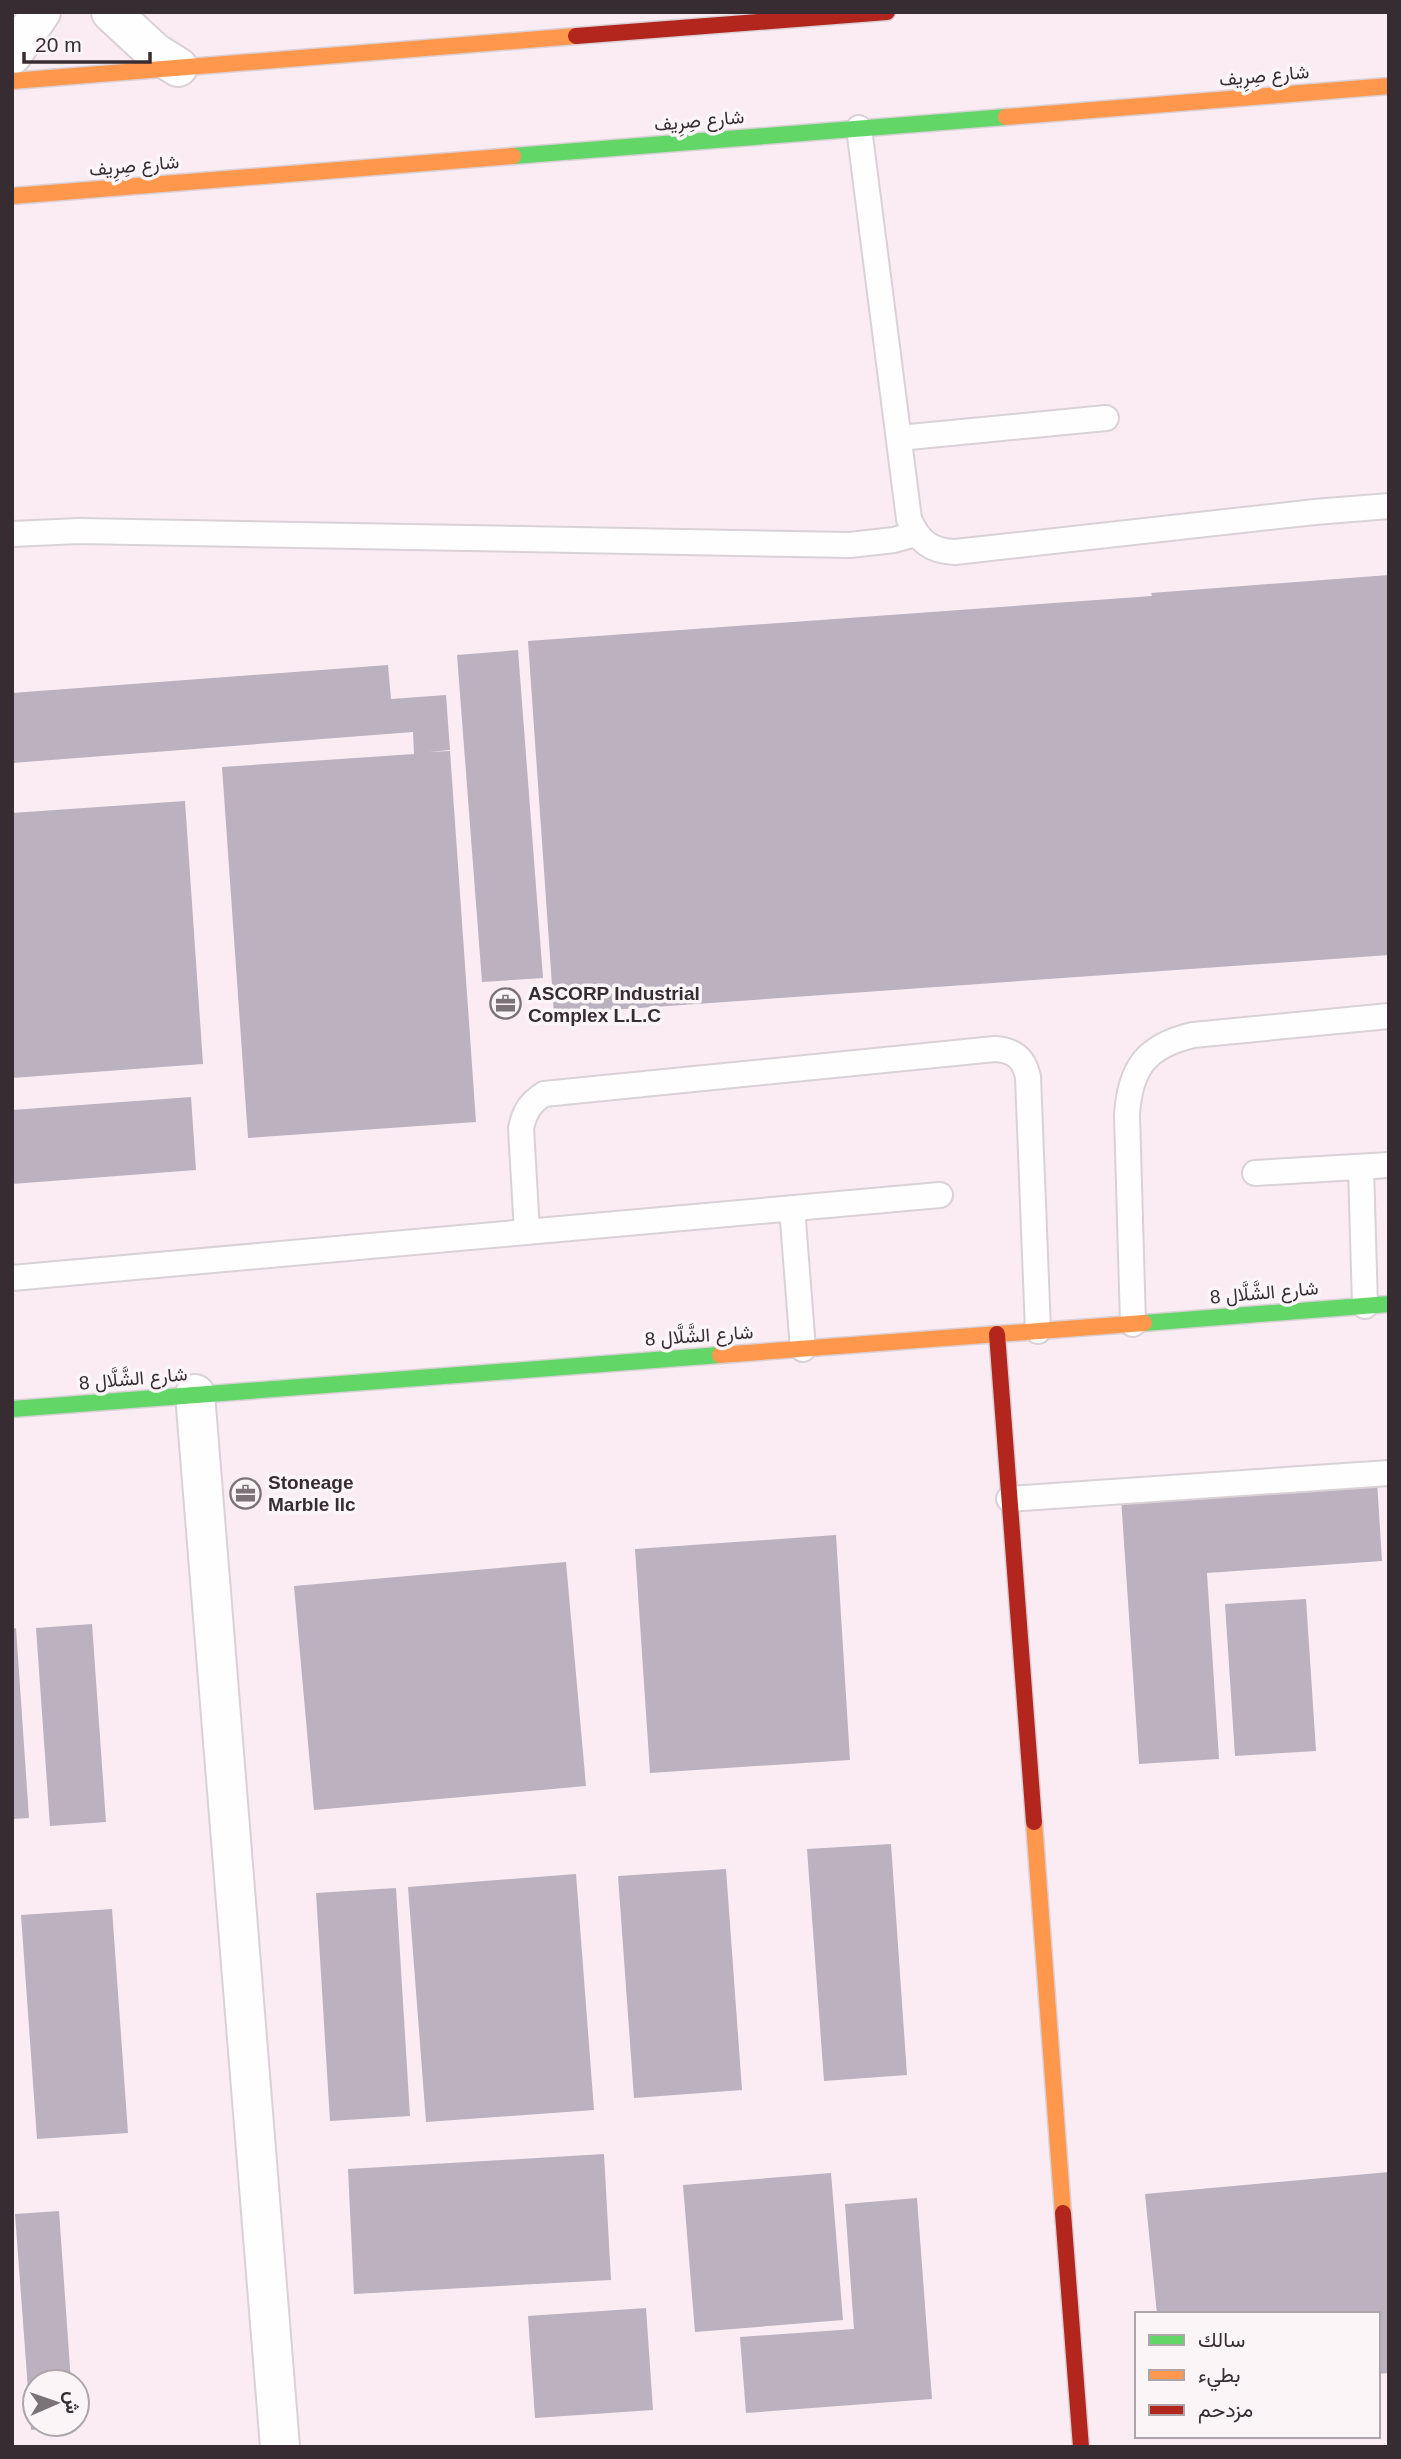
<svg xmlns="http://www.w3.org/2000/svg" width="1401" height="2459" viewBox="0 0 1401 2459" font-family="Arial,Vazirmatn,sans-serif">
  <style>
    .built { fill: #fbecf4; fill-rule: evenodd }
    .building { fill: #bbb1bf }
    .lines { fill: none; stroke-linecap: round; stroke-linejoin: round }
    .lane-casing { stroke: #d9d1d6; stroke-width: 28 }
    .street-casing { stroke: #d9d1d6; stroke-width: 42 }
    .fast-casing { stroke: #d9d1d6; stroke-width: 19 }
    .slow-casing { stroke: #d9d1d6; stroke-width: 19 }
    .jam-casing { stroke: #d9d1d6; stroke-width: 19 }
    .lane { stroke: #fefefe; stroke-width: 24 }
    .street { stroke: #fefefe; stroke-width: 38 }
    .fast { stroke: #63d668; stroke-width: 16 }
    .slow { stroke: #ff974d; stroke-width: 16 }
    .jam { stroke: #b3261e; stroke-width: 16 }
    .labels { text-anchor: middle; stroke-width: 7; stroke-linejoin: round; paint-order: stroke }
    .street-label { font-size: 19px; fill: #382c33; stroke: #fbf5f8 }
    .poi-label { font-size: 19px; font-weight: bold; fill: #382c33; stroke: #fbf5f8; text-anchor: start }
  </style>
  <rect width="100%" height="100%" fill="#faf6f8"/>
  <path class="built" d="M12 12H1389V2447H12ZM1137 2314H1378V2436H1137ZM35 2382H77V2424H35Z"/>
  <path class="building" d="M1389 575V955L554 1014 528 641 1152 596 1151 593Z
    M518 650 543 978 482 982 457 655Z
    M388 665 391 699 446 695 450 750 429 752 450 751 476 1122 248 1138 222 767 414 754 413 732 12 763V693Z
    M185 801 203 1064 12 1078V813Z
    M191 1097 196 1170 12 1184V1110Z
    M1377 1481 1382 1561 1207 1573 1219 1759 1139 1764 1121 1498Z
    M836 1535 850 1760 650 1773 635 1549Z
    M566 1562 586 1786 314 1810 294 1586Z
    M1306 1599 1316 1751 1235 1756 1225 1604Z
    M92 1624 106 1822 50 1826 36 1628Z
    M16 1628 29 1818 12 1819V1629Z
    M891 1844 907 2075 824 2081 807 1849Z
    M726 1869 742 2090 634 2098 618 1876Z
    M576 1874 594 2110 426 2122 408 1887Z
    M396 1888 410 2116 330 2121 316 1893Z
    M112 1909 128 2133 37 2139 21 1915Z
    M604 2154 611 2280 354 2294 348 2169Z
    M1389 2172V2373L1378 2374V2314H1157L1145 2194Z
    M831 2173 843 2320 695 2332 683 2185Z
    M917 2198 932 2399 746 2413 740 2337 854 2329 845 2204Z
    M59 2211 71 2382H35V2424H74V2427L31 2430 15 2214Z
    M646 2308 653 2410 535 2418 528 2316Z"/>
  <g class="lines">
    <defs>
      <path id="lane" d="M859 128 909 519C919 542 931 551 955 552L1315 512 1389 506
        M899 438 1106 418
        M12 534 79 531 850 545 894 540 915 534
        M1361 1167 1365 1306
        M1255 1173 1389 1165
        M792 1208 803 1349
        M527 1232 521 1128C525 1111 530 1103 544 1094L995 1049C1014 1050 1024 1058 1028 1077L1038 1331
        M12 1278 940 1195
        M1133 1324 1127 1115C1130 1068 1146 1046 1193 1035L1389 1016
        M1009 1499 1389 1473"/>
      <path id="street" d="M111 12 154 52 178 67
        M12 55 41 12
        M195 1394 280 2447"/>
      <path id="fast" d="M513 156 1006 117
        M1144 1323 1389 1304
        M12 1409 720 1355"/>
      <path id="slow" d="M12 81 576 36
        M1006 117 1389 86
        M12 196 513 156
        M720 1355 1144 1323
        M1034 1822 1063 2213"/>
      <path id="jam" d="M576 36 887 12
        M997 1334 1034 1822
        M1063 2213 1081 2447"/>
    </defs>
    <use href="#lane" class="lane-casing"/>
    <use href="#street" class="street-casing"/>
    <use href="#fast" class="fast-casing"/>
    <use href="#slow" class="slow-casing"/>
    <use href="#jam" class="jam-casing"/>
    <use href="#lane" class="lane"/>
    <use href="#street" class="street"/>
    <use href="#fast" class="fast"/>
    <use href="#slow" class="slow"/>
    <use href="#jam" class="jam"/>
  </g>
  <defs>
    <symbol id="office-ring" viewBox="-11 -11 22 22"><circle r="9.5" fill="#fbf5f8" stroke="#7c7378" stroke-width="1.5"/><path d="M-6-3h4V-5.5h4V-3h4V5H-6ZM-1-4.5V-3h2v-1.5ZM-6 0V1H6V0Z" fill="#7c7378"/></symbol>
  </defs>
  <g fill-rule="evenodd">
    <use href="#office-ring" x="488" y="986" width="35" height="35"/>
    <use href="#office-ring" x="228" y="1476" width="35" height="35"/>
  </g>
  <g class="labels">
    <g class="street-label">
      <text transform="translate(1264 75) rotate(-5)" y="7">شارع صِرِيف</text>
      <text transform="translate(699 120) rotate(-5)" y="7">شارع صِرِيف</text>
      <text transform="translate(134 165) rotate(-5)" y="7">شارع صِرِيف</text>
      <text transform="translate(1264 1292) rotate(-5)" y="7">شارع الشَّلَّال 8</text>
      <text transform="translate(699 1335) rotate(-4)" y="7">شارع الشَّلَّال 8</text>
      <text transform="translate(133 1378) rotate(-5)" y="7">شارع الشَّلَّال 8</text>
    </g>
    <g class="poi-label">
      <text x="528" y="1000">ASCORP Industrial<tspan x="528" dy="22">Complex L.L.C</tspan></text>
      <text x="268" y="1489">Stoneage<tspan x="268" dy="22">Marble llc</tspan></text>
    </g>
  </g>
  <rect width="1401" height="2459" fill="none" stroke="#382c33" stroke-width="28"/>
  <rect x="1135" y="2312" width="245" height="126" fill="#fbf5f8" stroke="#ada5a9" stroke-width="2"/>
  <rect x="1149" y="2335" width="35" height="10" fill="#63d668" stroke="#ada5a9" stroke-width="2"/>
  <text x="1198" y="2347" font-size="21" fill="#382c33">سالك</text>
  <rect x="1149" y="2370" width="35" height="10" fill="#ff974d" stroke="#ada5a9" stroke-width="2"/>
  <text x="1198" y="2382" font-size="21" fill="#382c33">بطيء</text>
  <rect x="1149" y="2405" width="35" height="10" fill="#b3261e" stroke="#ada5a9" stroke-width="2"/>
  <text x="1198" y="2417" font-size="21" fill="#382c33">مزدحم</text>
  <g transform="translate(56 2403) rotate(88)"><circle r="33" fill="#fbf5f8" stroke="#ada5a9" stroke-width="2"/>
  <path d="M0-5L12 26L0 18L-12 26Z" fill="#7c7378"/>
  <text y="-10" font-size="19" font-weight="bold" text-anchor="middle" fill="#382c33">ش</text>
  </g>
  <path d="M24 52v10h126v-10" fill="none" stroke="#382c33" stroke-width="3.5"/>
  <text x="35" y="52" font-size="21" fill="#382c33" stroke="#fbf5f8" stroke-width="5" paint-order="stroke">20 m</text>
</svg>
